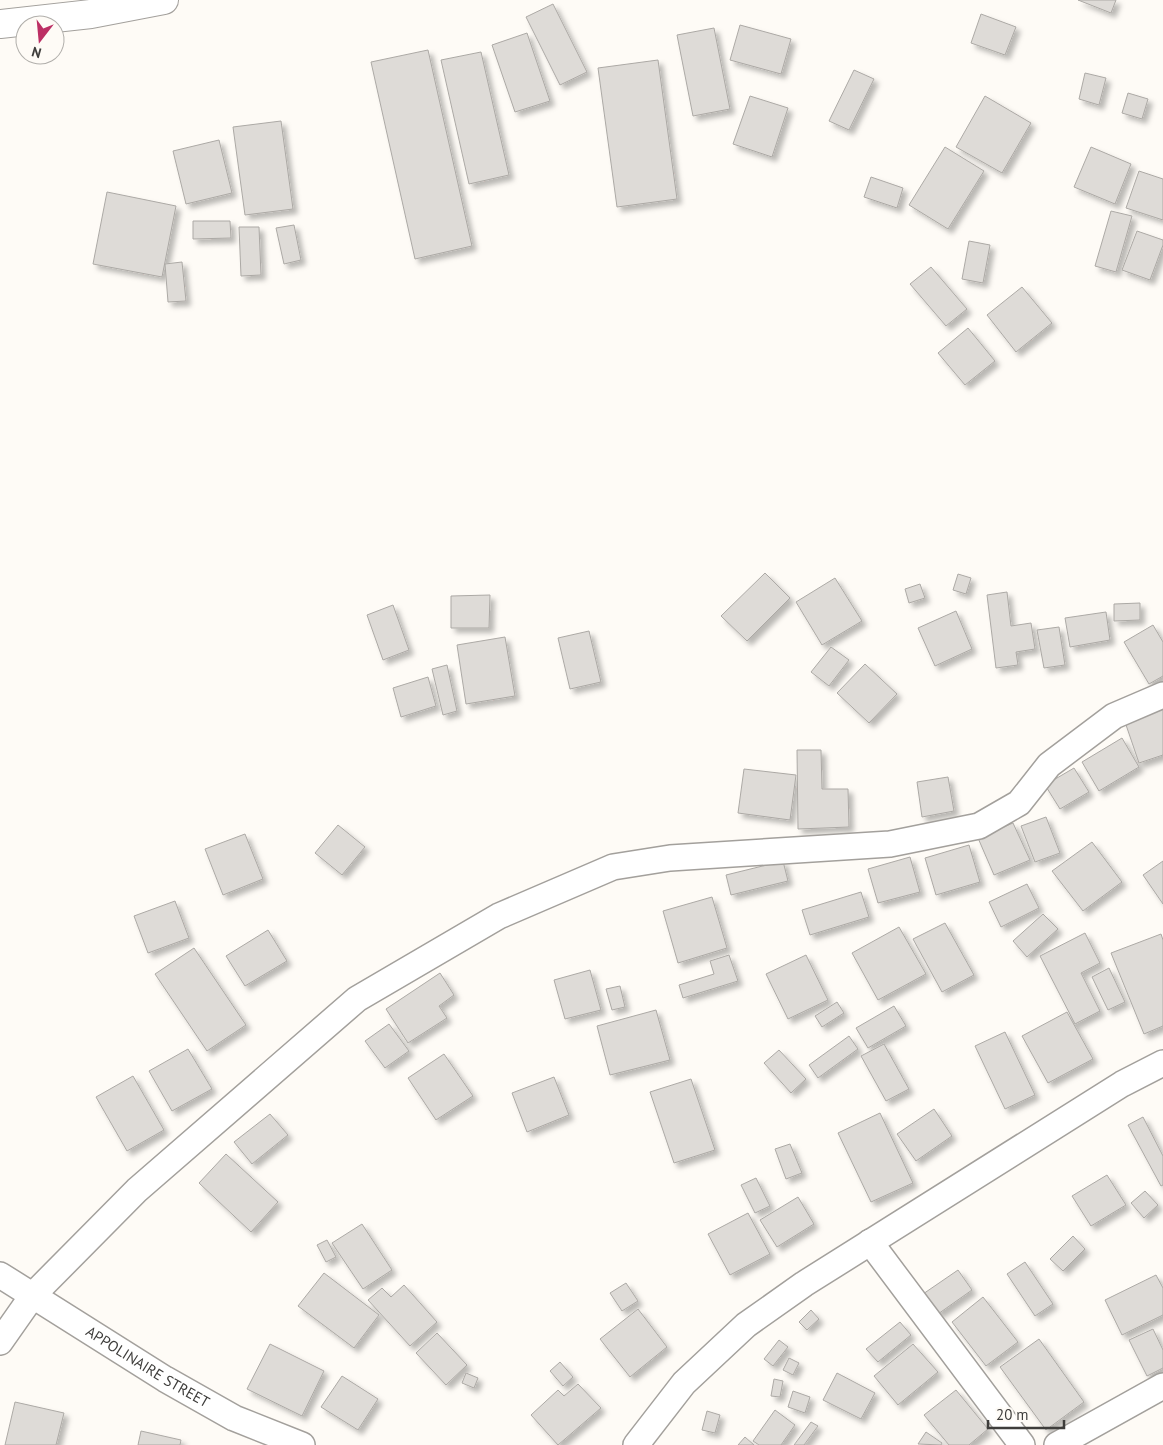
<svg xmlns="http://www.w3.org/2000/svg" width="1163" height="1445" viewBox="0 0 1163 1445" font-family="'PT Sans',sans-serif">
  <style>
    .building { fill: #dedbd7; stroke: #aca9a5; filter: url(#shadow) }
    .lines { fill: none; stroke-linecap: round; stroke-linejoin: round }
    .minor-casing { stroke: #a3a09c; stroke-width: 28 }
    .trunk-casing { stroke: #a3a09c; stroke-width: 30 }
    .minor { stroke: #fff; stroke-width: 25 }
    .trunk { stroke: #fff; stroke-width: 28 }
    .labels { text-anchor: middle; stroke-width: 4; stroke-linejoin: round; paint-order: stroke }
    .street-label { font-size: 15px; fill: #3e3d3b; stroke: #fefbf6 }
  </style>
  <defs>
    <filter id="shadow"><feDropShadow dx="4.5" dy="4.5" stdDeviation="2.5" flood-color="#0004"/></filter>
  </defs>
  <rect width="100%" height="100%" fill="#fefbf6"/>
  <path class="building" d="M1078 0H1116L1111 13Z
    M553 4 587 72 560 85 526 17Z
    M981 14 1016 27 1005 55 971 43Z
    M740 25 791 39 781 74 730 60Z
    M714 28 730 109 693 116 677 35Z
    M527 33 550 101 515 112 492 45Z
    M428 50 472 246 415 259 371 62Z
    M481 52 509 175 469 184 441 60Z
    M658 60 677 199 617 207 598 68Z
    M854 70 874 79 849 130 829 121Z
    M1085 73 1106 78 1099 105 1079 99Z
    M1128 93 1148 99 1142 119 1122 113Z
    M750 96 788 108 772 157 733 144Z
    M985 96 1031 123 1002 173 956 147Z
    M281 121 293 209 245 215 233 127Z
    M219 140 232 193 186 204 173 151Z
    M945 147 984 171 948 229 909 205Z
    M1091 147 1131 164 1115 204 1074 187Z
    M1139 171 1163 179V220L1126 208Z
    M871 177 903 188 897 208 864 197Z
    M107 192 176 206 162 277 93 264Z
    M1111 211 1132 216 1116 272 1095 266Z
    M193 221H230L231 238 193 239Z
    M294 225 301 260 284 264 276 228Z
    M239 227H259L261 275 241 276Z
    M1137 231 1163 240V245L1150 280 1122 270Z
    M969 241 990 245 983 283 962 279Z
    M182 262 186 301 168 302 165 264Z
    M931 267 967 309 946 326 910 284Z
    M1022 287 1052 323 1016 352 987 315Z
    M968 328 995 361 965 385 938 353Z
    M765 573 790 598 747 641 721 616Z
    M958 574 971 578 966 594 953 590Z
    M835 578 862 621 822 645 796 602Z
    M920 584 925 598 909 603 905 589Z
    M1007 592 1011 626 1031 623 1035 649 1016 652 1018 665 996 668 987 595Z
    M490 595 489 628H451V596Z
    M1140 603V620L1114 621V604Z
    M393 605 409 650 383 660 367 615Z
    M956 611 972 649 935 666 918 628Z
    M1106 612 1110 640 1070 647 1065 618Z
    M1153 625 1163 642V676L1149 684 1124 642Z
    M1059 627 1065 665 1044 668 1037 630Z
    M589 631 601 682 570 689 558 638Z
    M505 637 515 696 466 704 457 645Z
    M831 647 849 660 829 686 811 672Z
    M865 664 897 694 869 723 837 693Z
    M447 665 457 711 443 715 432 669Z
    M428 677 436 706 401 717 393 688Z
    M1163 706V755L1139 763 1124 719Z
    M1122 738 1139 767 1099 791 1082 762Z
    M797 750H821L822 789H848L849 827 798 829Z
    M1074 768 1089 792 1060 809 1045 785Z
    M744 769 796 775 790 820 738 813Z
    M948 777 954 811 922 817 917 782Z
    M1046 817 1060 853 1035 862 1021 826Z
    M1013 823 1030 860 994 875 978 838Z
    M338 825 365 847 342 875 315 853Z
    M245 834 263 879 223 895 205 849Z
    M1092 842 1122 882 1083 911 1052 871Z
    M969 845 980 882 936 895 925 858Z
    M910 857 920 892 878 903 868 869Z
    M783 861 788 881 731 895 726 875Z
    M1163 861V904L1143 875Z
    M1027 884 1039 908 1001 927 989 902Z
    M861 892 869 917 810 935 802 910Z
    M712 897 727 948 678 963 663 911Z
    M175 901 189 938 148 953 134 916Z
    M1043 914 1058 929 1027 957 1013 941Z
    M945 923 974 975 942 992 913 939Z
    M899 927 926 974 878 1000 852 953Z
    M268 930 287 961 245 986 226 956Z
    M1085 933 1100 963 1081 973 1100 1011 1075 1024 1040 956Z
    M1161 934 1163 940V1026L1144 1034 1111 953Z
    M194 948 246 1025 207 1051 155 974Z
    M729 955 738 981 683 998 679 985 714 974 710 961Z
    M806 955 828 1000 788 1019 766 974Z
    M1109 968 1125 1002 1108 1010 1092 977Z
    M590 970 601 1010 565 1019 554 980Z
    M440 973 454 995 439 1006 447 1018 408 1043 386 1009Z
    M620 986 625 1007 612 1010 606 989Z
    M837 1002 844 1013 822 1027 815 1016Z
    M894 1006 906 1026 868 1048 856 1028Z
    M656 1010 670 1060 610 1075 597 1026Z
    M1067 1012 1093 1059 1048 1083 1022 1036Z
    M389 1024 409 1051 385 1068 365 1041Z
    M1005 1032 1035 1095 1005 1109 975 1046Z
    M849 1036 858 1049 818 1078 809 1065Z
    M884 1044 909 1089 886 1101 861 1056Z
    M188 1049 212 1089 172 1111 149 1071Z
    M779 1050 806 1079 791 1093 764 1063Z
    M444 1054 473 1096 436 1120 408 1078Z
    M133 1076 164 1130 127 1151 96 1097Z
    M554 1077 569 1115 527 1132 512 1093Z
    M691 1079 715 1150 674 1163 650 1092Z
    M934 1109 952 1136 916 1161 897 1134Z
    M880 1113 913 1183 871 1202 838 1133Z
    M270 1114 288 1135 252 1164 234 1142Z
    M1143 1117 1163 1156V1185L1161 1186 1128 1125Z
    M790 1144 802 1173 786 1179 775 1149Z
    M226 1154 278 1202 251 1232 199 1183Z
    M1107 1175 1126 1205 1091 1226 1072 1196Z
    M756 1178 770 1206 755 1213 741 1185Z
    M1145 1191 1158 1205 1144 1218 1131 1203Z
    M798 1197 814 1224 777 1247 760 1220Z
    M748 1213 770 1254 730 1275 708 1234Z
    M362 1224 392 1270 363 1289 332 1243Z
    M1073 1236 1085 1249 1063 1271 1050 1259Z
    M327 1240 336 1257 326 1262 317 1245Z
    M1025 1262 1053 1304 1035 1316 1007 1274Z
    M958 1270 972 1290 938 1314 923 1294Z
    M324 1273 379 1315 354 1348 298 1306Z
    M1156 1275 1163 1288V1315L1122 1335 1105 1300Z
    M626 1283 638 1301 622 1311 610 1293Z
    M404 1285 437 1322 410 1346 368 1300 382 1288 391 1297Z
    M983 1297 1018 1342 986 1366 952 1322Z
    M638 1309 667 1347 630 1377 600 1339Z
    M811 1310 819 1319 807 1330 799 1322Z
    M900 1322 911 1335 878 1362 866 1349Z
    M1153 1329 1163 1350V1368L1147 1376 1129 1340Z
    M437 1333 467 1365 446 1385 416 1353Z
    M1039 1339 1084 1402 1046 1430 1000 1367Z
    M779 1340 788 1347 773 1366 764 1359Z
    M270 1344 324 1371 302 1416 247 1389Z
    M913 1344 938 1372 898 1405 874 1376Z
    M789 1358 799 1363 793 1375 783 1370Z
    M560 1362 573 1377 563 1386 550 1371Z
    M466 1373 478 1378 474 1388 462 1383Z
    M837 1373 875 1393 861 1419 823 1400Z
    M342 1376 378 1399 358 1430 321 1407Z
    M774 1379 783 1381 780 1397 771 1396Z
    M578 1384 601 1408 558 1445 531 1415 558 1390 564 1396Z
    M956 1390 988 1429 969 1445H949L924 1415Z
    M793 1391 810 1397 805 1413 788 1407Z
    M15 1402 64 1413 56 1445H5Z
    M775 1410 795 1425 781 1445H759L753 1441Z
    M707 1411 720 1415 715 1433 702 1430Z
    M811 1422 818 1426 804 1445H794Z
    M141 1431 181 1440 180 1445H138Z
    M926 1432 942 1443 941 1445 918 1444Z
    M745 1437 754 1445H738Z"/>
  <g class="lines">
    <defs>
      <g id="minor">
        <path d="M870 1242 1022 1445"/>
        <path id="s1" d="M0 1275 165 1379 234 1418 302 1445"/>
        <path d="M0 1342 33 1295 137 1190 357 999 499 916 613 867 670 858 890 844 979 826 1019 803 1049 765 1114 716 1163 695"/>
        <path d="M636 1445 684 1383 746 1325 804 1284 1122 1084 1163 1063"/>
        <path d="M1057 1445 1163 1386"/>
      </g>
      <path id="trunk" d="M0 24 91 14 164 0"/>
    </defs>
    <use href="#minor" class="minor-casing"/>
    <use href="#trunk" class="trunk-casing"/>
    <use href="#minor" class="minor"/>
    <use href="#trunk" class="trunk"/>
  </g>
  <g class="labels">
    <g class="street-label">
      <text dy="5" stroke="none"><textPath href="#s1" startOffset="174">APPOLINAIRE STREET</textPath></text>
    </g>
  </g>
  <g transform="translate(40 40) rotate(196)"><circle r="24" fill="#fefbf6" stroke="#b1afab"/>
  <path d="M0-4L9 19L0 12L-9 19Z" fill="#bc2f64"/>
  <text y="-8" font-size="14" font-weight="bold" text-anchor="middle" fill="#3e3d3b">N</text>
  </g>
  <path d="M988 1420v8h76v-8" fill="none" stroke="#3e3d3b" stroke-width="2.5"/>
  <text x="996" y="1420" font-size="15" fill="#3e3d3b" stroke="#fefbf6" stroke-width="4" paint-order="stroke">20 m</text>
</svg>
